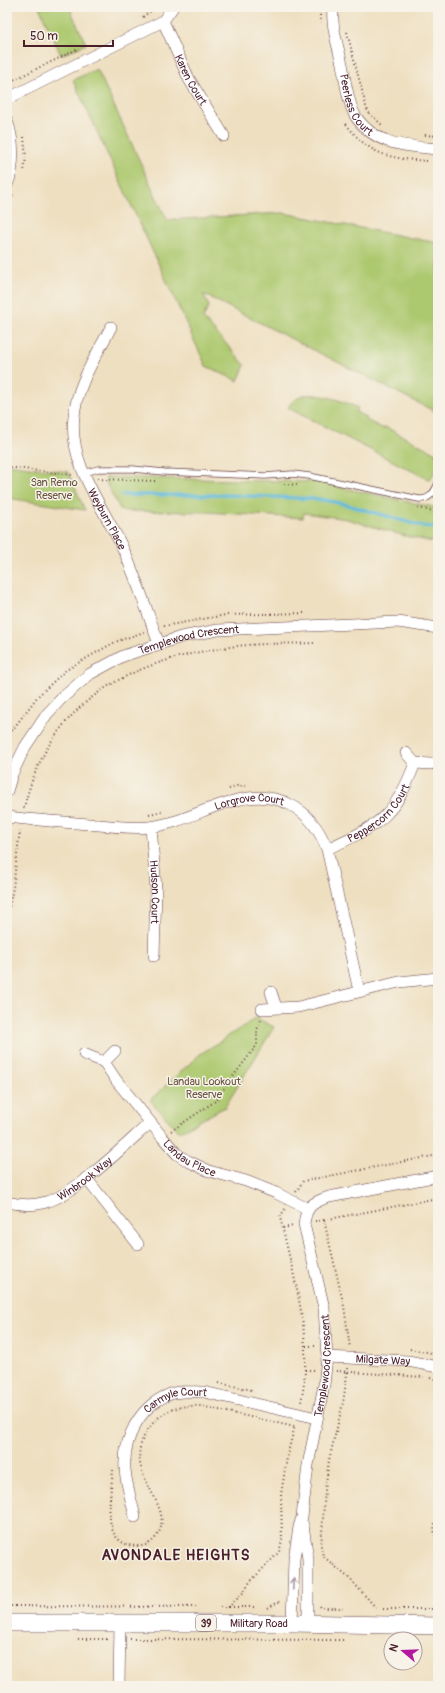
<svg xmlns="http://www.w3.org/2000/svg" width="445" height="1693" viewBox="0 0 445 1693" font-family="Pangolin,sans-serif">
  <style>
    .green { fill: #adc970; stroke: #7c744e }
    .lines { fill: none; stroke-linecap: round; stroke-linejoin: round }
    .stream { stroke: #5cb8da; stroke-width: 3.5 }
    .lane-casing { stroke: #633c41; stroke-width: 7 }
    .street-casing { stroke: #633c41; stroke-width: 12 }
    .primary-casing { stroke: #633c41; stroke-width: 18 }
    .path { stroke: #633c41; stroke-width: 2; stroke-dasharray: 1 3; stroke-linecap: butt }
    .lane { stroke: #fff; stroke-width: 5.5 }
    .street { stroke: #fff; stroke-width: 11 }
    .primary { stroke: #fff; stroke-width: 17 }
    .oneway { stroke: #ae9aa0 }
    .labels { text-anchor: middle; stroke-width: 3; stroke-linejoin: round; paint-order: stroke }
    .shield { fill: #f7f3e8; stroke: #7e5f64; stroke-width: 1 }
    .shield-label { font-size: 10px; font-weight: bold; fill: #4a1f2b }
    .street-label { font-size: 11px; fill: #4a1f2b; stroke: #f7f3e8 }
    .park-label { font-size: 11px; fill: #685240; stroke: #f7f3e8 }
    .district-label { font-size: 15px; font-weight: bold; letter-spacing: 1px; fill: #4a1f2b; stroke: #f7f3e8 }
  </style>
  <rect width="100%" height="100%" fill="#f7f3e8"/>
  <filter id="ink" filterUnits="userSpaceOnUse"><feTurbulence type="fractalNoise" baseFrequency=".025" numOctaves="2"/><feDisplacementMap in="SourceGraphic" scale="8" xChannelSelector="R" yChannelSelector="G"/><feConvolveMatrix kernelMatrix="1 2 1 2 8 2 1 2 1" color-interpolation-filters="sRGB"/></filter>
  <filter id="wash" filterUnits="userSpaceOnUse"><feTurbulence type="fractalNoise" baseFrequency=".012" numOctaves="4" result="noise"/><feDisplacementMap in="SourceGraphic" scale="16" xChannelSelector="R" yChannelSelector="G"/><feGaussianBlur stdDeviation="0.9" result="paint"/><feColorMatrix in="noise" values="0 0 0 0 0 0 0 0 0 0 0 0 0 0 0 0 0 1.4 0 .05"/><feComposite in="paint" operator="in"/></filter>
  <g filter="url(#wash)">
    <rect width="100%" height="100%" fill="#eedfc0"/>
    <path class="green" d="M39 7H69L86 44 61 55Z
      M97 69 167 220 283 213 438 243V413L203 294 209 306 203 318 245 365 238 381 206 366 73 80Z
      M302 395C320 393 342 400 358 408L356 412 367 418 366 420 384 429 385 427 436 453 438 465 430 480 288 408 291 403Z
      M7 464 68 472 85 510 7 498Z
      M106 477 315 482 438 508V543L405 536 347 519 304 513 303 518 206 512 121 511 106 483Z
      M256 1018 274 1027 225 1107 179 1132 150 1100 199 1055Z"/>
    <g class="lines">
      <path class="stream" d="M122 495H227L318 499 340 503 422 526 438 528"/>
    </g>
  </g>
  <g filter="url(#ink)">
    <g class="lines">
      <defs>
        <path id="lane" d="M84 473 98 469H133L164 472 265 476 293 474 309 476 419 499C430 500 434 492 438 483"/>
        <g id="street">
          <path id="s1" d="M333 7C331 26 338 46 342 64 345 79 348 104 356 117 376 146 407 146 438 149"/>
          <path id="s2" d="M163 21 189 79 224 136"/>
          <path d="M7 99 163 21 173 7"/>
          <path d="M7 121C14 139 15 167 7 185"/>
          <path id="s3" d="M111 327C97 355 77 384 74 416 68 466 106 510 125 553 138 583 148 614 159 644"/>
          <path d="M406 753 415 763 431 764"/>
          <path id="s4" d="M7 791 12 774 25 747 47 714 62 698 90 674 123 656 181 637 218 630 398 622 438 628"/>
          <path id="s5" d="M7 817C34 820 61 822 89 824 109 826 129 829 149 827 179 824 204 808 233 801 277 789 311 807 327 849L359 991"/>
          <path id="s6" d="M151 827 156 889 154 956"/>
          <path id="s7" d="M327 849C377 826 395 818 415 763"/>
          <path d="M271 992 276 1007"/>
          <path d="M262 1009 298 1007 399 982 438 978"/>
          <path id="s8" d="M84 1054 104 1062 116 1080 163 1138 177 1154 188 1161 209 1171 246 1181 276 1193 308 1209"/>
          <path d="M104 1062 115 1051"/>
          <path d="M86 1178 138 1244"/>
          <path id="s9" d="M7 1202C20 1205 34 1206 46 1202 76 1194 126 1144 150 1123"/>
          <path id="s10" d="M327 1357 408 1361 438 1367"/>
          <path id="s11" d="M135 1517C132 1502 126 1485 125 1469 123 1439 139 1407 168 1395 179 1390 193 1392 204 1392L317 1418"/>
          <path d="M303 1525 308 1559V1623"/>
          <path id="s12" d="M292 1623 294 1559 299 1527 302 1517 308 1465 324 1385 327 1357 324 1308 304 1224C306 1206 313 1202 329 1197L438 1176"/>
          <path d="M119 1686 120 1623"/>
        </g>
        <g id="primary">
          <path id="s13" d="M7 1623H292L438 1626"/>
        </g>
      </defs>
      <use href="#lane" class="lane-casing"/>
      <use href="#street" class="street-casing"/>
      <use href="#primary" class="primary-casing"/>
      <path class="path" d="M319 7 321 23
        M143 17 156 7
        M347 32 366 106 368 112 382 125
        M7 83 78 49
        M346 124C370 156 389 158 427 161
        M425 135 438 136
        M24 137 26 158 24 171
        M7 206 13 195
        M7 467 72 475
        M98 479 156 481
        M284 484 300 485
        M418 508 438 512
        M164 626 226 615 306 613
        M7 737 38 696 66 670 115 642 144 632
        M229 789 237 786H248
        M24 808C50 698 133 659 237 646 263 643 290 644 316 643
        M149 814 164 811
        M7 918 13 888 20 830
        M171 1131 217 1100 225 1087 257 1045V1030L261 1020
        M296 1192 303 1181 438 1155
        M285 1209 280 1217C294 1279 314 1339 301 1402
        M324 1220 438 1198
        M315 1221 324 1220 344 1306 350 1348
        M283 1228 293 1226
        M306 1346H315
        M410 1349 438 1354
        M348 1368 343 1403 329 1460 325 1490 321 1547 323 1556 351 1580 377 1609
        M305 1370H314
        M336 1371 424 1377
        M430 1378 438 1380
        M219 1383 252 1390
        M113 1470C111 1496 98 1547 139 1546 149 1546 156 1539 160 1530 172 1498 113 1468 154 1422 167 1408 183 1405 201 1406L295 1427
        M438 1516C433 1525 433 1533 438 1542
        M7 1606 198 1607
        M320 1606 321 1608H343
        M220 1607H229L242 1594 250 1582 279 1552 282 1541 281 1494 288 1452 295 1426
        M229 1607H254
        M268 1608 278 1602H282
        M383 1609H438
        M78 1639H110
        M130 1639 346 1640"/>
      <use href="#lane" class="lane"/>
      <use href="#street" class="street"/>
      <use href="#primary" class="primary"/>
    </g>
    <defs><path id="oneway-shaft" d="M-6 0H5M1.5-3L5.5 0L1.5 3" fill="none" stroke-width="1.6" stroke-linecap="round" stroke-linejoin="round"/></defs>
    <use class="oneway" href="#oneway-shaft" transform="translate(293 1584) rotate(-88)"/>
  </g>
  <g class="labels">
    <rect class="shield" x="196" y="1615" width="20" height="16" rx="3"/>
    <g class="shield-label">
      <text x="206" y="1627">39</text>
    </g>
    <g class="street-label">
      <text dy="4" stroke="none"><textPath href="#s2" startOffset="65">Karen Court</textPath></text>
      <text dy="4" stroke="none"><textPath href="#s1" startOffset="102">Peerless Court</textPath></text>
      <text dy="4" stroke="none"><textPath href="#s3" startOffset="207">Weyburn Place</textPath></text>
      <text dy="4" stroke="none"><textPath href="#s4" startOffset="252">Templewood Crescent</textPath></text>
      <text dy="4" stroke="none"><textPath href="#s5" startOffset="247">Lorgrove Court</textPath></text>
      <text dy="4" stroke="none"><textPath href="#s7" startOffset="64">Peppercorn Court</textPath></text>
      <text dy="4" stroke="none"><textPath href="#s6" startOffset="65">Hudson Court</textPath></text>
      <text dy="4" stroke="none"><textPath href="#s8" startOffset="152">Landau Place</textPath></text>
      <text dy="4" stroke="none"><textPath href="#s9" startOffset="85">Winbrook Way</textPath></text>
      <text dy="4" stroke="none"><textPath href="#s10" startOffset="56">Milgate Way</textPath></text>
      <text dy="4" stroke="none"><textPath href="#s12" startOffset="260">Templewood Crescent</textPath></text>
      <text dy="4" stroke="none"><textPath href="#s11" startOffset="146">Carmyle Court</textPath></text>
      <text dy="4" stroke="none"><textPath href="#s13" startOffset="252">Military Road</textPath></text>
    </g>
    <g class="park-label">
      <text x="54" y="486">San Remo<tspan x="54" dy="13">Reserve</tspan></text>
      <text x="204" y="1085">Landau Lookout<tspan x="204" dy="13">Reserve</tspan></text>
    </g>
    <g class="district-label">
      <text x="176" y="1560">AVONDALE HEIGHTS</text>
    </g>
  </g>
  <rect width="445" height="1693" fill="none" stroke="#f7f3e8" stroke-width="24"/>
  <g transform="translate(403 1651) rotate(289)"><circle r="19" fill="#f7f3e8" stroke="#b29e9c"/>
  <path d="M0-3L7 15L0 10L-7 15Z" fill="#b5179e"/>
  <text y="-6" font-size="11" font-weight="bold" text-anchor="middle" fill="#4a1f2b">N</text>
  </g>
  <path d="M24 40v6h89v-6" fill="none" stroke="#4a1f2b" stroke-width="2"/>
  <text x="30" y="40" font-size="12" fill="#4a1f2b" stroke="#f7f3e8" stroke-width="3" paint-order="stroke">50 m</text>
</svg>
